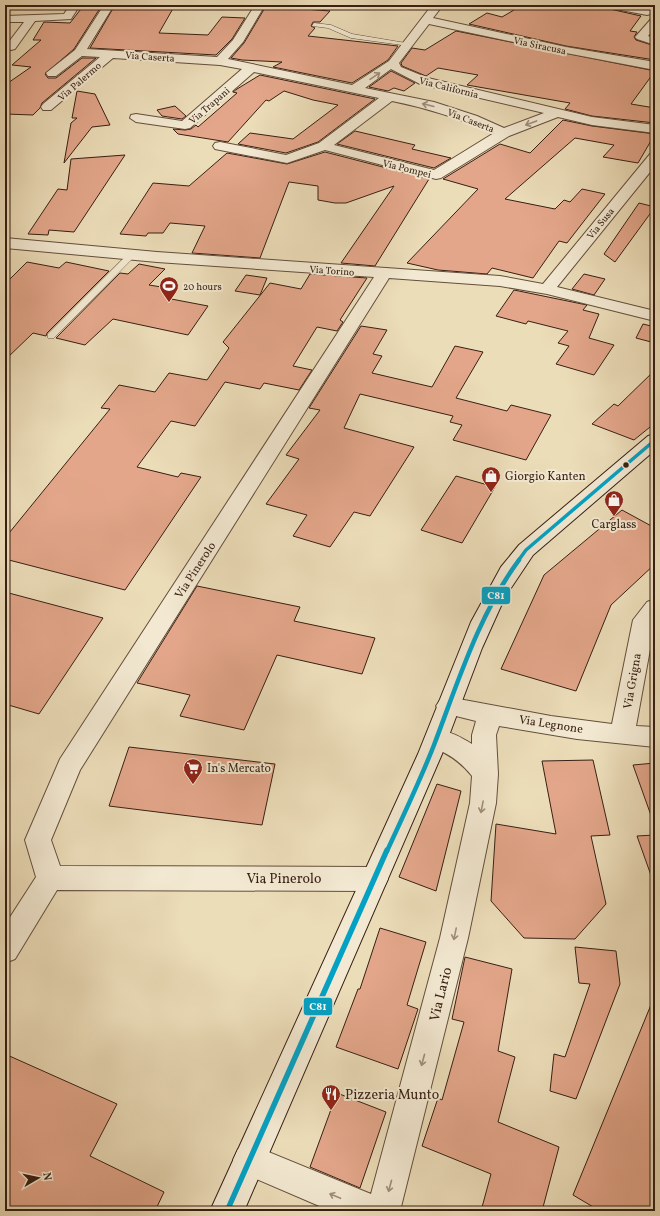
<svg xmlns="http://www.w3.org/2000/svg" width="660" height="1216" viewBox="0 0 660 1216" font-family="Vollkorn,serif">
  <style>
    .building { fill: #e3a68a; stroke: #371f13 }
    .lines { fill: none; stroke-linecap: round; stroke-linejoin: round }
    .service-casing { stroke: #644e3c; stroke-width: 1 }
    .minor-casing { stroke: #644e3c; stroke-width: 2 }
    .secondary-casing { stroke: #371f13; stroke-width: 2 }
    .service { fill: #f3e9d2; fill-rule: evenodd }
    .minor { fill: #f3e9d2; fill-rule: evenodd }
    .secondary { fill: #f3e9d2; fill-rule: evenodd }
    .bus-1-far2-casing { stroke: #f3e9d2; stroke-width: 6 }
    .bus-1-far1-casing { stroke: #f3e9d2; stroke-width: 8 }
    .bus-1-casing { stroke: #f3e9d2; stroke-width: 8 }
    .bus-1-far2 { stroke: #03a2c5; stroke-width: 3.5 }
    .bus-1-far1 { stroke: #03a2c5; stroke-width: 4.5 }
    .bus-1 { stroke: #03a2c5; stroke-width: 5.5 }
    .oneway { stroke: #9e8e7c }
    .bus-dot { fill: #371f13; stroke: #f3e9d2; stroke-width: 1.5 }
    .labels { text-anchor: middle; stroke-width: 4; stroke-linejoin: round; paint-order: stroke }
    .far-street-label { font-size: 10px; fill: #371f13; stroke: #f3e9d2 }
    .far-poi-label { font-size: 10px; fill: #371f13; stroke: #f3e9d2; text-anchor: start }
    .poi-label { font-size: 12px; fill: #371f13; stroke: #f3e9d2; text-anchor: start }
    .street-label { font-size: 12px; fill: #371f13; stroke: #f3e9d2 }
    .near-street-label { font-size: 14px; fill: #371f13; stroke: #f3e9d2 }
    .near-poi-label { font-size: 14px; fill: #371f13; stroke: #f3e9d2; text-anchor: start }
    .line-badge { stroke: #f3e9d2; stroke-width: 1.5 }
    .badge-label { font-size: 11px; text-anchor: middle; font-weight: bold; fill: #fff }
  </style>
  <rect width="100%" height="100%" fill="#ecddb9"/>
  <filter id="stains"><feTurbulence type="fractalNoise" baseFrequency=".005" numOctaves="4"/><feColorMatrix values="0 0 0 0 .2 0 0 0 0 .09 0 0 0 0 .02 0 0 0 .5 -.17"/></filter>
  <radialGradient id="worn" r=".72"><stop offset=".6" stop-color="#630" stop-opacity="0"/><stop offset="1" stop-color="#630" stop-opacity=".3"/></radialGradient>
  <path class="building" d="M84 5H102L74 49 45 74 48 78H56L82 58H96L42 103 40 108 33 115 5 114V85L31 67 12 65 41 40H33L44 22 70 23Z
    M115 5H175L159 33 208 35 222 17 245 18 232 39 216 55 90 48Z
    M515 5H604L610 9 641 16 630 31 637 32 634 37 636 40 655 46V60L566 46 469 24 487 13 502 17 514 10Z
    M266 6 330 11 320 22H313L311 26 315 28 308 36 398 46 388 60 352 83 273 67 282 62 242 60 231 58 244 43Z
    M456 31 655 71 631 104 655 108V123L592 116 565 109 570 103 467 85 478 75 438 68 426 76 402 66 401 63 412 48 425 50Z
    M391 71 415 83 404 91 394 88 388 91 369 87Z
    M260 75 375 99 318 142 286 153 238 144 250 133 293 139 338 105 313 100 284 91 269 101 266 100 228 142 178 134 173 129 185 130 191 129 196 125 198 127 237 93 233 92 237 89Z
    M77 91 95 94 110 125 92 127 64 163 71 123 77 118H72Z
    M175 106 186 116 182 119 162 116 157 110Z
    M563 120 592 126 655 134 638 163 603 157 614 145 575 138 505 199 555 209 564 200 570 202 582 189 605 194 567 243 559 241 533 278 492 268 487 274 438 270 407 263 478 189 443 179 500 144 530 153Z
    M355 131 415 145 412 149 451 158 434 168 337 144Z
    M325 152 429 179 375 266 341 263 394 186 346 203H335L318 200V186L289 182 260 258 192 253 205 226 170 223 163 233H148L146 236 120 234 153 183 189 186 227 153 287 164Z
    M125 155 74 232 49 230 48 235 28 234 58 189 67 190 71 159Z
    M639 203 655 207 615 262 604 254Z
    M27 262 59 268 66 262 109 271 47 333 46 336 33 333 5 360V284Z
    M139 264 165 269 149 285 174 289 166 298 208 306 188 335 113 319 85 345 56 338 120 273 128 274Z
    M310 274 367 278 340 320 343 322 337 331 317 327 293 366 312 370 299 390 264 383 260 389 225 382 195 426 171 421 137 467 178 477 181 473 201 477 125 590 5 559V538L110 409 101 408 119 385 155 392 169 373 207 380 229 348 223 342 270 283 301 289Z
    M584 274 605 279 594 295 572 289Z
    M246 275 267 278 260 295 235 291Z
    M514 290 587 305 583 310 599 314 589 338 614 345 594 375 556 364 569 346 558 343 568 331 528 321 526 324 496 316Z
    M643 324 655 327V343L636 338Z
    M361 326 387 330 373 354 382 356 372 373 432 387 455 346 483 352 456 398 507 411 511 405 551 415 526 460 453 440 462 425 450 422 453 416 360 394 344 428 414 447 370 516 354 512 330 547 293 536 307 515 266 504 299 459 286 455 320 410 309 408Z
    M655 370V423L634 440 592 424 614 404 618 406Z
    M456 476 495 487 462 543 421 530Z
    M622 510 655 528V564L611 605 576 691 501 669 544 575Z
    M197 586 300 607 294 621 375 638 362 674 277 655 244 730 180 716 190 695 137 683Z
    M5 592 103 618 39 714 5 704Z
    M129 747 275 764 262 825 109 806Z
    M593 760 610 835 591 836 606 904 575 939 524 938 491 901 496 824 556 834 542 761Z
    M655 763V821H653L633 765Z
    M437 784 461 791 436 891 399 877Z
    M655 835V881H653L637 836Z
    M380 928 426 942 407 1005 418 1009 398 1069 336 1047 358 989H360Z
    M575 947 616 951 620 984 576 1099 550 1091 554 1054 565 1057 590 984 579 983Z
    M465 957 512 969 498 1051 515 1057 498 1122 559 1147 542 1211H481L491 1174 422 1146 438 1098 442 1100 464 1022 452 1019Z
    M655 995V1211H600L573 1195Z
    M5 1054 117 1104 90 1156 164 1192 155 1211H5Z
    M337 1093 386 1112 360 1188 310 1167Z"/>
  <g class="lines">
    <defs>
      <path id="service" d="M314 23 331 25 352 34 412 44 409 46 351 38 328 28 312 26Z
        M129 253 136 255 54 338H48V334Z"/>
      <path id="minor" d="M70 5H80L71 19 35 21 15 49 11 50 5 47 24 22H5V16L64 14Z
        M104 5H114L87 49 217 57 233 40 255 5H265L243 42 228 59 352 85 389 61 432 5H443L433 18 566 47 655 62V70L566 53 429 24 399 63 401 67 428 78 592 117 655 125V133L592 125 558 117 509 136 441 178 436 179 325 150 287 163 220 150 215 149 213 146 215 143 220 142 286 155 319 143 379 98 254 72 190 128 185 129 136 122 130 118 131 115 136 114 182 121 242 69 220 65 113 58 51 110H43L41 107 43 104 100 57 82 56 56 76H48L46 73 75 50ZM391 69 420 84 544 113 504 128 477 116 434 102 365 88ZM392 101C427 108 461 119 494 133L434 170 334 145Z
        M605 5H627L644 8 646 5H655L651 14 647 15 610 8Z
        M655 18V28L648 36 655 38V45L637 39 635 37 637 35 651 19Z
        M655 153V166L557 287 655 311V321L547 294 500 286 389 278 80 770 51 840 60 866 374 867 384 871 388 879 384 887 374 891 57 890 15 959 5 963V925L36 877 25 840 60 759 374 277 157 262 5 248V238L157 252 500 276 543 284 650 154Z
        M655 599V622L636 726 655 727V747L577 739 499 726 496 735 498 774 496 803 468 938 400 1211H331L238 1171 233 1160 238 1149 249 1144 371 1194 440 938 470 803 472 776C460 761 447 752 428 746L425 739 428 732C443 727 459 736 472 744V735L476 721 440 712 436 706 440 700 448 697 551 716 612 724 633 620 647 602Z"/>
      <path id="secondary" d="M655 434V450L533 555 505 597 482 648 442 754 244 1211H210L418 754 471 622 501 567 519 545 648 436Z"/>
    </defs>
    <use href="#service" class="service-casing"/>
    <use href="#minor" class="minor-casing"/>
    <use href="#secondary" class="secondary-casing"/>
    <use href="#service" class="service"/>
    <use href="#minor" class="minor"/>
    <use href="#secondary" class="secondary"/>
    <defs>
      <path id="bus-1-far2" d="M518 561 526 550 655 440"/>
      <path id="bus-1-far1" d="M387 851C403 816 420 781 434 745 458 682 479 614 519 560"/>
      <path id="bus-1" d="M227 1211 387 850"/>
    </defs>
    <use href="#bus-1-far2" class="bus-1-far2-casing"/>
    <use href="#bus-1-far1" class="bus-1-far1-casing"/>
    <use href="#bus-1" class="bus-1-casing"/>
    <use href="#bus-1-far2" class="bus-1-far2"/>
    <use href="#bus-1-far1" class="bus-1-far1"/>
    <use href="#bus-1" class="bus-1"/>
  </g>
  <defs><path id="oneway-shaft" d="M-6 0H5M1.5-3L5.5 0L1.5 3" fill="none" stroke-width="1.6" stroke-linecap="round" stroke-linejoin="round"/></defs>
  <g class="oneway">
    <use href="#oneway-shaft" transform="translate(375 76) rotate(-34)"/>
    <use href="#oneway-shaft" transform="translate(428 105) rotate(-166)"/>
    <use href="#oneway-shaft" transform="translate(531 123) rotate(160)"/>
    <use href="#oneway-shaft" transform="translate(482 807) rotate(101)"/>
    <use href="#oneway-shaft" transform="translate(455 934) rotate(102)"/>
    <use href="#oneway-shaft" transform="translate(423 1060) rotate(105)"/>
    <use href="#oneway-shaft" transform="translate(390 1186) rotate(105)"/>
    <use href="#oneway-shaft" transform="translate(335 1196) rotate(-157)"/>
  </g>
  <defs>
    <symbol id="stadium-pin" viewBox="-11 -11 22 30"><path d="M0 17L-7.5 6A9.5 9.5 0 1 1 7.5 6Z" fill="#8f2418" stroke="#f3e9d2"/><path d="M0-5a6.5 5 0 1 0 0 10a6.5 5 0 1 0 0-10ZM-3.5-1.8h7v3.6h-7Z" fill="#fff"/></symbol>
    <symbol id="shop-pin" viewBox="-11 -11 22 30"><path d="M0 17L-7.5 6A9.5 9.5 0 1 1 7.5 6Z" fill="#8f2418" stroke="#f3e9d2"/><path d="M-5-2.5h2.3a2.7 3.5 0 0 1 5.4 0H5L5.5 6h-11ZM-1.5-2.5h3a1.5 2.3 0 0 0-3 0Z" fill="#fff"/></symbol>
    <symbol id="supermarket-pin" viewBox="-11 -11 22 30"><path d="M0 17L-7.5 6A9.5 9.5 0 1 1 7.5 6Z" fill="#8f2418" stroke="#f3e9d2"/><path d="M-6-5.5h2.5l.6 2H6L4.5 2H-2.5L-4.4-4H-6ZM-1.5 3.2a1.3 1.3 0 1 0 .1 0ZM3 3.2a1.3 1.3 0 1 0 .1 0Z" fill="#fff"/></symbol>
    <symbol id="restaurant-pin" viewBox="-11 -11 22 30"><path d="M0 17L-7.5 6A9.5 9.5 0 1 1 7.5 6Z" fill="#8f2418" stroke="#f3e9d2"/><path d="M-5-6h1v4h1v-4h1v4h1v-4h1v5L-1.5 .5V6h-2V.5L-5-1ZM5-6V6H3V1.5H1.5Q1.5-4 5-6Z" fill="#fff"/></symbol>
  </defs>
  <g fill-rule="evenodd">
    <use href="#stadium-pin" x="158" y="275" width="22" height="30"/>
    <use href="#shop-pin" x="480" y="465" width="22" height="30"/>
    <use href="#shop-pin" x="603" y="489" width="22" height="30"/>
    <use href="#supermarket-pin" x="182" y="757" width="22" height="30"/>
    <use href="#restaurant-pin" x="320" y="1083" width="22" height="30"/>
  </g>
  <circle class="bus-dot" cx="626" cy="465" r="3.5"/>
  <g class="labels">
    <g class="far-street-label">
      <text transform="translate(540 45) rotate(12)" y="4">Via Siracusa</text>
      <text transform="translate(150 56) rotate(4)" y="4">Via Caserta</text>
      <text transform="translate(79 81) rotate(-41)" y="4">Via Palermo</text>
      <text transform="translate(449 87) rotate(14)" y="4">Via California</text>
      <text transform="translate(209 105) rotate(-41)" y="4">Via Trapani</text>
      <text transform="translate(471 120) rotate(21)" y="4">Via Caserta</text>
      <text transform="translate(407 168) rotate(14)" y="4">Via Pompei</text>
      <text transform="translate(600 223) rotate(-51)" y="4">Via Susa</text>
      <text transform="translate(332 270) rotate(4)" y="4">Via Torino</text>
    </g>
    <g class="far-poi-label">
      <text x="183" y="290">20 hours</text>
    </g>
    <g class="poi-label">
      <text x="505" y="480">Giorgio Kanten</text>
      <text x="614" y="528" text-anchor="middle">Carglass</text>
      <text x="207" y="772">In's Mercato</text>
    </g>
    <g class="street-label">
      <text transform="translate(195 570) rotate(-57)" y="4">Via Pinerolo</text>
      <text transform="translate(632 681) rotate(-80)" y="4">Via Grigna</text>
      <text transform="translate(551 724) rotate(9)" y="4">Via Legnone</text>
    </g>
    <g class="near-street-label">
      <text x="284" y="883">Via Pinerolo</text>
      <text transform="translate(440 994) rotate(-76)" y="5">Via Lario</text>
    </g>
    <g class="near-poi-label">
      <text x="345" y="1099">Pizzeria Munto</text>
    </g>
  </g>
  <g class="line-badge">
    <rect x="481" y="586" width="30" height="19" rx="4" fill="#03a2c5"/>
    <rect x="303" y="997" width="30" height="19" rx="4" fill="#03a2c5"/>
  </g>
  <g class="badge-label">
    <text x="496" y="599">C81</text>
    <text x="318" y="1010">C81</text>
  </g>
  <rect width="660" height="1216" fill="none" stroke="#ecddb9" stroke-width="20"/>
  <rect x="6" y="6" width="648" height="1204" fill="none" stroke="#371f13" stroke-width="2"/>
  <rect x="10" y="10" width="640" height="1196" fill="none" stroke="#371f13"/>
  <g transform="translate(38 1178) rotate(81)" stroke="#f3e9d2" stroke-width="3" paint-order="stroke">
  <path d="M0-3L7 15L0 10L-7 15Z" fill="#371f13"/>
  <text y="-6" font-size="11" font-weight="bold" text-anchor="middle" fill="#371f13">N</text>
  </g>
  <rect width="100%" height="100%" filter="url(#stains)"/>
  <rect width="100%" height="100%" fill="url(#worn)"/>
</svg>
